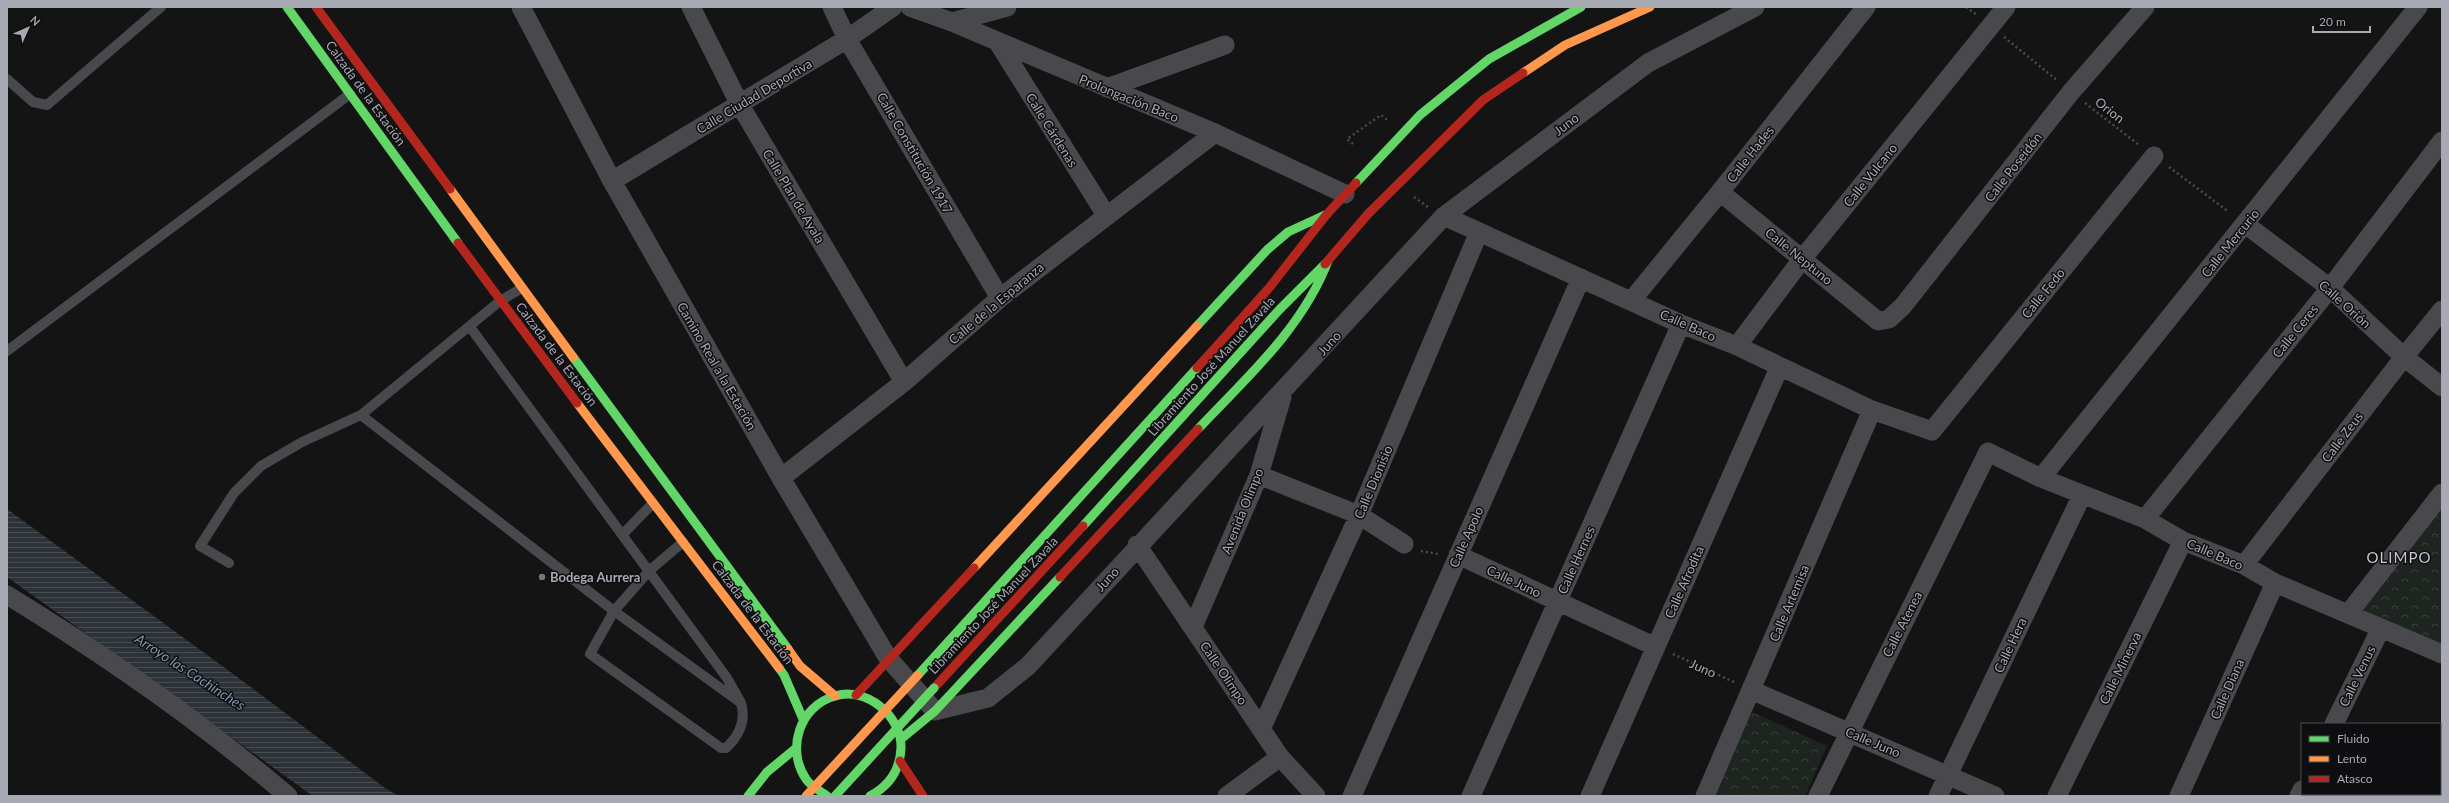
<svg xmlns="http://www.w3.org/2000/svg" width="2449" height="803" viewBox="0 0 2449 803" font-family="Lato,sans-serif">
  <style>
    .forest { fill: url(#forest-crowns) }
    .water { fill: url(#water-rules) }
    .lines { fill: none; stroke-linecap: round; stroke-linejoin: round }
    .path { stroke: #4a4b4d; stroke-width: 2.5; stroke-dasharray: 2 3; stroke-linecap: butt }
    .lane { stroke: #49494d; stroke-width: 10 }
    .street { stroke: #49494d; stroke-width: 19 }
    .fast { stroke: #63d668; stroke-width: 9 }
    .slow { stroke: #ff974d; stroke-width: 9 }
    .jam { stroke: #b3261e; stroke-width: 9 }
    .fast-bridge { stroke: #63d668; stroke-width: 9 }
    .slow-bridge { stroke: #ff974d; stroke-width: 9 }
    .poi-dot { fill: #74767b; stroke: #0e0e10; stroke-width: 1.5 }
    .labels { text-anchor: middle; stroke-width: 3; stroke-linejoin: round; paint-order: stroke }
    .street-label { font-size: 13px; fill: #a7aab3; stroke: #0e0e10 }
    .poi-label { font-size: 13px; font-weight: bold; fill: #a7aab3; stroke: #0e0e10; text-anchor: start }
    .water-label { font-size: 14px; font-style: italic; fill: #8195ab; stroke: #0e0e10 }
    .quarter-label { font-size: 15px; letter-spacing: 1px; fill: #c7c9d0; stroke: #0e0e10 }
  </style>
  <defs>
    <pattern id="forest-crowns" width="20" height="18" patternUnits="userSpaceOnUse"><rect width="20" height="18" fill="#1e241f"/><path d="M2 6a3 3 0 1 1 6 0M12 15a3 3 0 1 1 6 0" fill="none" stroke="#3c413d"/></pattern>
    <pattern id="water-rules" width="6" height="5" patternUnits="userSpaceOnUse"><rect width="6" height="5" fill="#2c3238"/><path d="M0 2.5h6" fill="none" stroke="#484d52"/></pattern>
  </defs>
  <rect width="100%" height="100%" fill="#141414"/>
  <path class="forest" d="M2442 507V644L2359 610Z
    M1752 712 1827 746 1805 796H1715Z"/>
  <path class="water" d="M7 509 236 676 385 788 399 796H313L7 577Z"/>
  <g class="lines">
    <path class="path" d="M1966 7 1977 15
      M2004 37 2058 81
      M2085 103 2139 145
      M1353 144 1347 139 1381 115 1387 120
      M2169 167 2229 212
      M1414 197 1428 207
      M1421 551 1438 554
      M1673 654 1734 682"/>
    <path class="lane" d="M7 79 33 102 47 105 161 7
      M470 327 727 678 741 703
      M7 351 350 94
      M361 415 614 611 649 571 683 542
      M623 534 653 503
      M229 563 200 546 234 493 261 466 302 442 361 415 500 301 522 288
      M614 611 741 703C746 720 740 735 726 748H721L590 654Z"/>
    <path class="street" d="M521 7 612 181 781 478 888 658 935 711 988 698 1028 666 1444 216 1648 63 1755 7
      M691 7 740 105 904 382
      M832 7 847 39 1000 298
      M910 7 952 22 1215 133 1345 194
      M952 22 1007 7
      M999 44 1106 215
      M1107 88 1225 45
      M612 181 847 39 893 7
      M1720 192 1878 321 1889 319 1903 306 2071 92 2145 7
      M1444 216 1681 324 1737 346 1872 410 1932 431 2154 156
      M2245 224 2330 288 2404 357 2442 387
      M1632 300 1720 192 1866 7
      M1737 346 1803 258 2006 7
      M1259 475 1359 515 1404 544
      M781 478 904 382 1000 298 1215 133
      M2041 478 2418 7
      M2145 519 2330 288 2442 141
      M1137 545 1280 757 1316 796
      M1458 555 1656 647
      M2244 565 2404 357 2442 310
      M7 595C105 655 200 721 288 796
      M2348 614 2442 493
      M1193 627 1259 475 1282 397
      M1751 690 1995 796
      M2334 724 2381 628
      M1261 729 1359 515 1479 232
      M1227 796 1280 757
      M1352 796 1581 278
      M1471 796 1681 324
      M1590 796 1779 368
      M1705 796 1872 410
      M1818 796 1988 452 2041 478 2145 519 2183 541 2244 565 2275 583 2442 654
      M1938 796 2082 495
      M2057 796 2183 541
      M2179 796 2275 583
      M2299 796 2302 790"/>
    <path class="fast" d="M287 7 458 243
      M1356 183 1420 115 1489 59 1581 7
      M1197 326 1267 250 1288 232 1327 214
      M573 357 788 649
      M1198 429C1246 378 1302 329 1328 261
      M1083 526 1280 309 1325 264
      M779 668 784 675 803 719
      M918 675 1197 368
      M901 739 935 711 1060 577
      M748 796 767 772 795 749
      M827 796C821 791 810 786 806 779 786 750 799 706 835 696 866 686 902 716 901 748 900 770 889 786 870 796"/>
    <path class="slow" d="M1523 73 1565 45 1650 7
      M450 189 573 357
      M577 403 779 668
      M974 568 1197 326
      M788 649 800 666 835 696"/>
    <path class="jam" d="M316 7 450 189
      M458 243 577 403
      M1325 264 1368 214 1483 100 1523 73
      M1197 368 1269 288 1327 214 1356 183
      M1060 577 1198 429
      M934 688 1083 526
      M856 695 974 568
      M900 761 923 796"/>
    <path class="fast-bridge" d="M835 796 934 688"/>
    <path class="slow-bridge" d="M806 796 918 675"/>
  </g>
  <circle class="poi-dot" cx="542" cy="577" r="4"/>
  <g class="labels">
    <g class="street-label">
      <text transform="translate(366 93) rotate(54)" y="5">Calzada de la Estación</text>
      <text transform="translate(754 96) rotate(-31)" y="5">Calle Ciudad Deportiva</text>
      <text transform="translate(1129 98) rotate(22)" y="5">Prolongación Baco</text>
      <text transform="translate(2110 110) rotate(38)" y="5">Orion</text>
      <text transform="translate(1566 124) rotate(-37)" y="5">Juno</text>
      <text transform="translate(1052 130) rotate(58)" y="5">Calle Cárdenas</text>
      <text transform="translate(915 153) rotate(60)" y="5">Calle Constitución 1917</text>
      <text transform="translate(1750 154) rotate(-52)" y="5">Calle Hades</text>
      <text transform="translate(2013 167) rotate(-52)" y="5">Calle Poseidón</text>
      <text transform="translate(1870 175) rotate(-51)" y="5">Calle Vulcano</text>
      <text transform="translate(794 196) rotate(59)" y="5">Calle Plan de Ayala</text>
      <text transform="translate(2230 243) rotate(-51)" y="5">Calle Mercurio</text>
      <text transform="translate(1799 256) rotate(39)" y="5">Calle Neptuno</text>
      <text transform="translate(2043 293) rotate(-51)" y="5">Calle Fedo</text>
      <text transform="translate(996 303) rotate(-40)" y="5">Calle de la Esparanza</text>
      <text transform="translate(2345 304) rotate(42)" y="5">Calle Orión</text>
      <text transform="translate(1688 325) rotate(24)" y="5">Calle Baco</text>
      <text transform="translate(2295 331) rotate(-51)" y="5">Calle Ceres</text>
      <text transform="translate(1329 343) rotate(-48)" y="5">Juno</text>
      <text transform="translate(557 354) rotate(53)" y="5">Calzada de la Estación</text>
      <text transform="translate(717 366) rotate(60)" y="5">Camino Real a la Estación</text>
      <text transform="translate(1211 366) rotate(-48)" y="5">Libramiento José Manuel Zavala</text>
      <text transform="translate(2342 437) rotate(-53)" y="5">Calle Zeus</text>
      <text transform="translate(1373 482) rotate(-67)" y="5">Calle Dionisio</text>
      <text transform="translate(1242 511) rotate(-68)" y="5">Avenida Olimpo</text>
      <text transform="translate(1466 537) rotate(-66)" y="5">Calle Apolo</text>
      <text transform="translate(2215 554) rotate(23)" y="5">Calle Baco</text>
      <text transform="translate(1576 560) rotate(-66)" y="5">Calle Hernes</text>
      <text transform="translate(1107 579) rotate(-48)" y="5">Juno</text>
      <text transform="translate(1514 581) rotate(25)" y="5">Calle Juno</text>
      <text transform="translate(1684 582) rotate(-66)" y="5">Calle Afrodita</text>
      <text transform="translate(1789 603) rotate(-67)" y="5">Calle Artemisa</text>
      <text transform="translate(993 605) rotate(-47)" y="5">Libramiento José Manuel Zavala</text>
      <text transform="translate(753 612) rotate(53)" y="5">Calzada de la Estación</text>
      <text transform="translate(1902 624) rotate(-63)" y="5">Calle Atenea</text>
      <text transform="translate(2010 645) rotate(-65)" y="5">Calle Hera</text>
      <text transform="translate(1703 668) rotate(24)" y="5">Juno</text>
      <text transform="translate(2120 668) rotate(-64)" y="5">Calle Minerva</text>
      <text transform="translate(1224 673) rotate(56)" y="5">Calle Olimpo</text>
      <text transform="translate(2357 676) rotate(-64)" y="5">Calle Venus</text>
      <text transform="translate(2227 689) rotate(-66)" y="5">Calle Diana</text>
      <text transform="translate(1873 742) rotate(23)" y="5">Calle Juno</text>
    </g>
    <g class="poi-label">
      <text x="550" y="582">Bodega Aurrera</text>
    </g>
    <g class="water-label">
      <text transform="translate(190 672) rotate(33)" y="5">Arroyo las Cachinches</text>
    </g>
    <g class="quarter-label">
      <text x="2399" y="563">OLIMPO</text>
    </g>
  </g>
  <rect width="2449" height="803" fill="none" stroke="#a7aab3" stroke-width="16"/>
  <rect x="2301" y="723" width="140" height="72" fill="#0e0e10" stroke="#4b4c51"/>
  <rect x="2309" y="736" width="20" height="6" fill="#63d668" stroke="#4b4c51"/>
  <text x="2337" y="743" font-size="12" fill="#a7aab3">Fluido</text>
  <rect x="2309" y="756" width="20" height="6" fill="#ff974d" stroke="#4b4c51"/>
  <text x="2337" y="763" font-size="12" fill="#a7aab3">Lento</text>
  <rect x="2309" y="776" width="20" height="6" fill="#b3261e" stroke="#4b4c51"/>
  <text x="2337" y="783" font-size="12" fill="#a7aab3">Atasco</text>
  <g transform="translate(28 28) rotate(45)" stroke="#0e0e10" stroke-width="3" paint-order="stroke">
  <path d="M0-3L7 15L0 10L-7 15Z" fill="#a7aab3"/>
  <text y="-6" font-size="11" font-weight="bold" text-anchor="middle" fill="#a7aab3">N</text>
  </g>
  <path d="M2313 26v6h57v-6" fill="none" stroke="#a7aab3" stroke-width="2"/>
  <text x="2319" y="26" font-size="12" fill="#a7aab3" stroke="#0e0e10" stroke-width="3" paint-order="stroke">20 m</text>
</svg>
